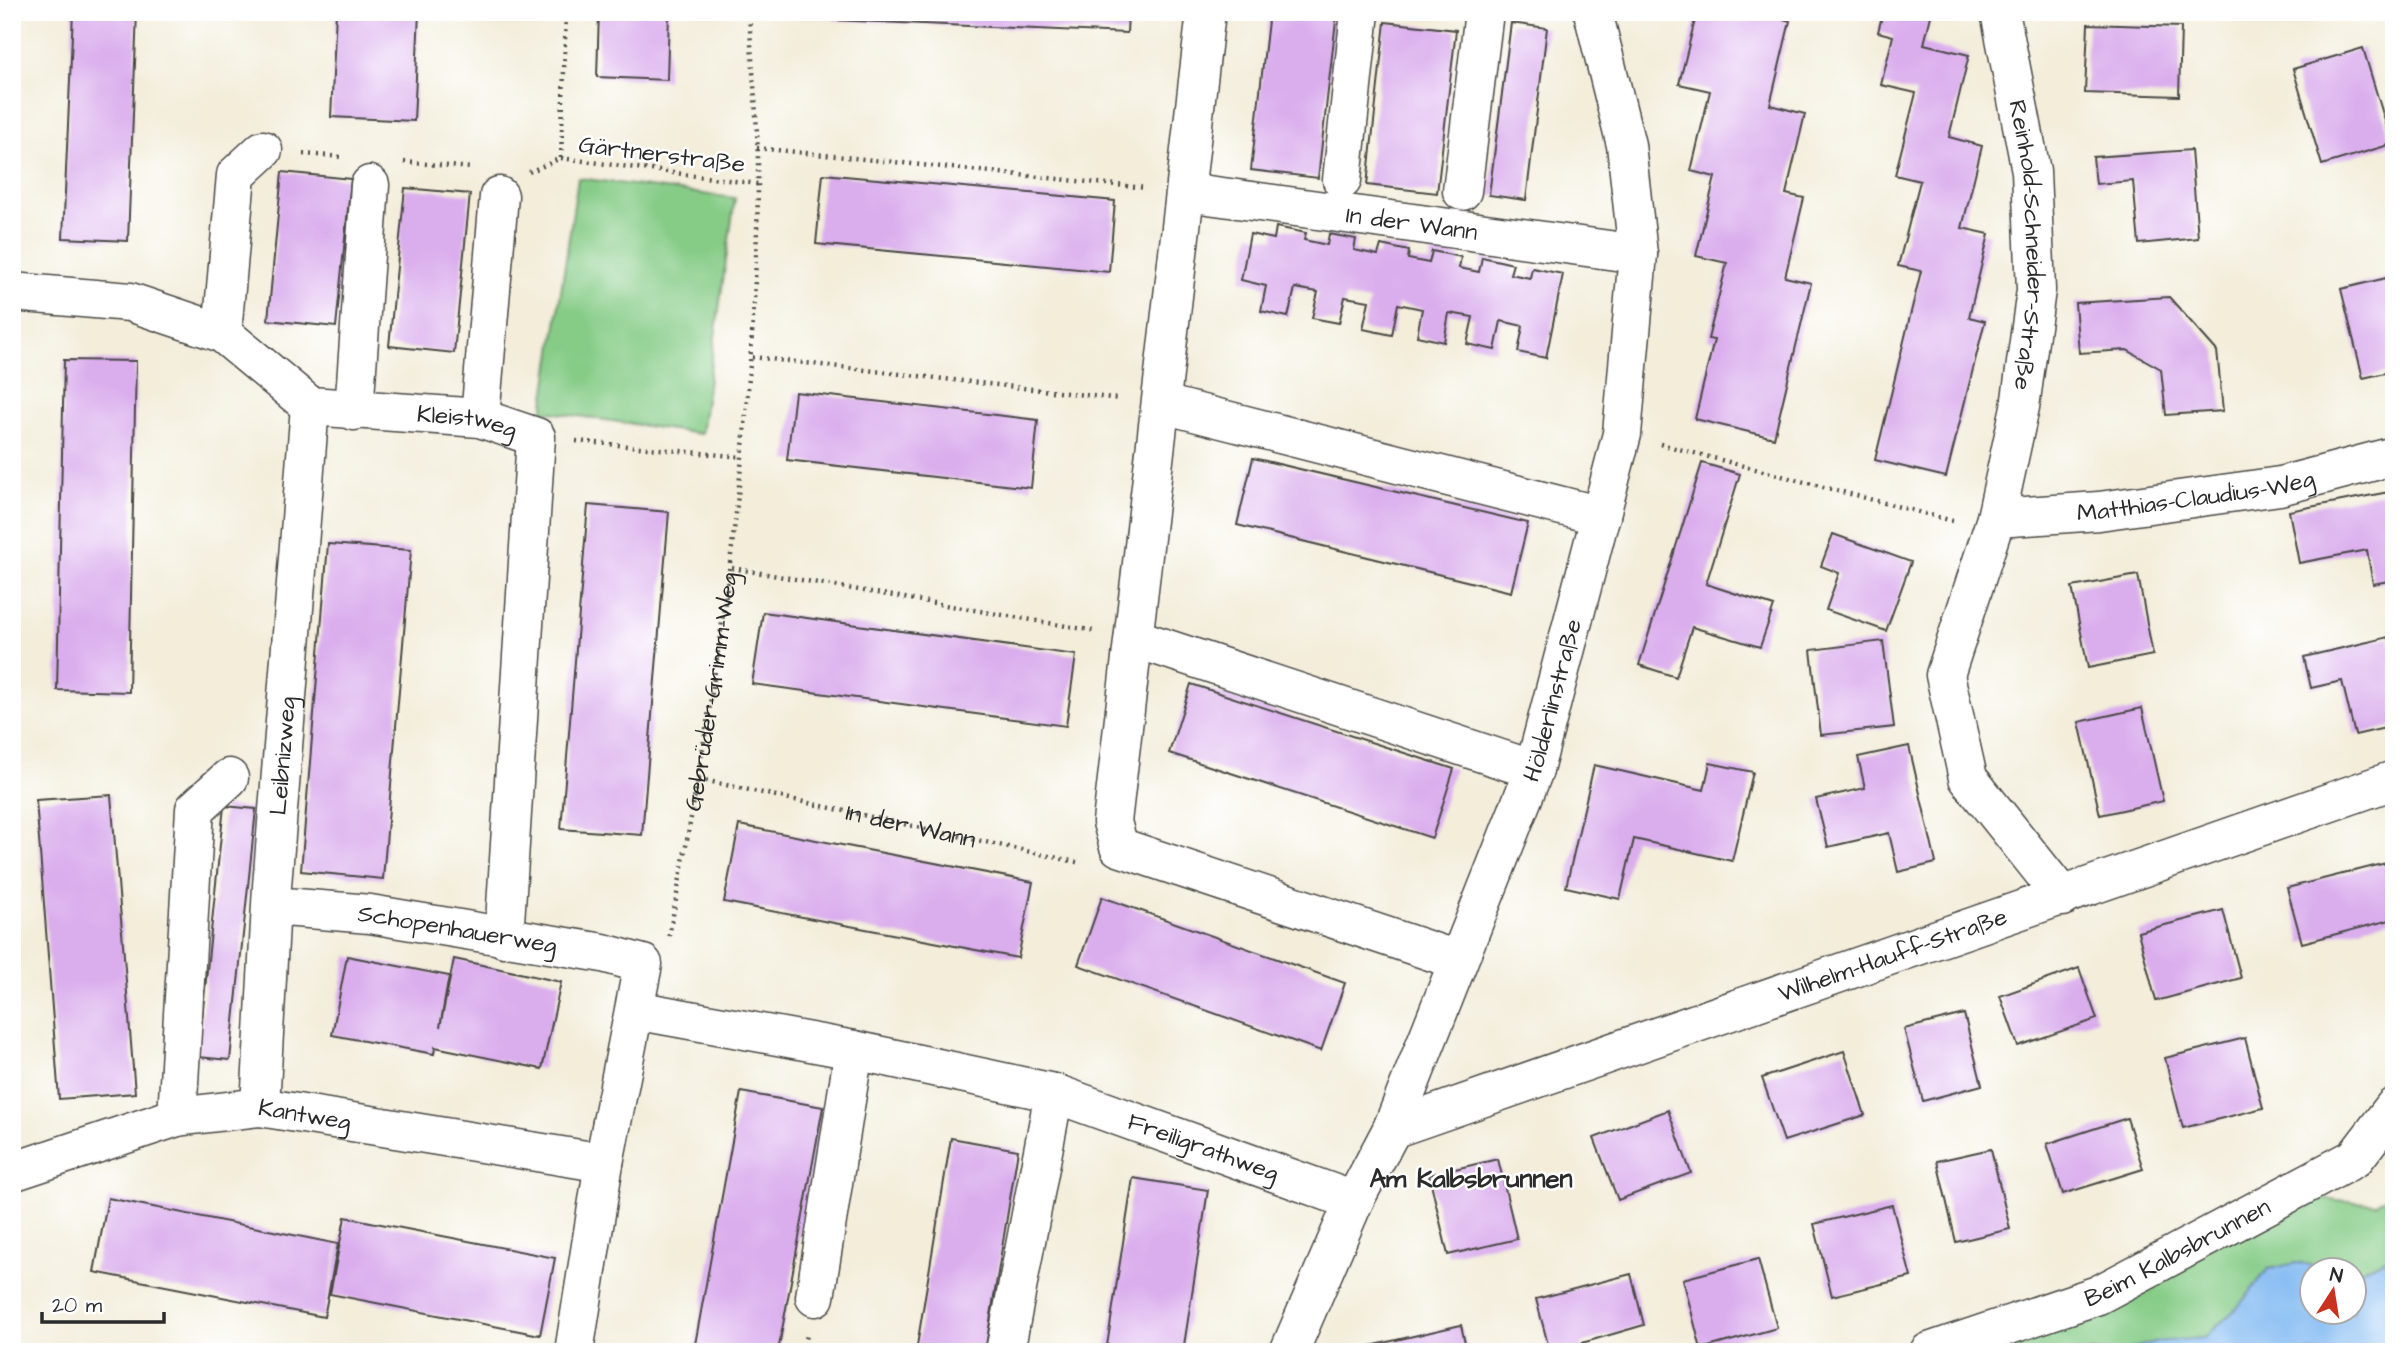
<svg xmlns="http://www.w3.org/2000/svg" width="2406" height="1364" viewBox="0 0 2406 1364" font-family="'Architects Daughter',sans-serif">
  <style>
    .green { fill: #86cc87; stroke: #587c59; stroke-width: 2; fill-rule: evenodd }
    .water { fill: #82baf2; stroke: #56728e; stroke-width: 2 }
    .building { fill: #daaeed }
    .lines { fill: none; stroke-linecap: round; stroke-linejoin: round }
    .minor-casing { stroke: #494845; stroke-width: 41 }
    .path { stroke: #494845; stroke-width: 4.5; stroke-dasharray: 2 5; stroke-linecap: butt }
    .minor { stroke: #fff; stroke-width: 38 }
    .labels { text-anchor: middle; stroke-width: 5; stroke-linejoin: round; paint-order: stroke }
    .street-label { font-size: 24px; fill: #2b2b2b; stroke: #fff }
    .neighbourhood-label { font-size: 26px; font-weight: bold; fill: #2b2b2b; stroke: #fff }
  </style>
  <rect width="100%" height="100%" fill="#fff"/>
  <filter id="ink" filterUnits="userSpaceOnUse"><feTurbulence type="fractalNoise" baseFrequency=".0143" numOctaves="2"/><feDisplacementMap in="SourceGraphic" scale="14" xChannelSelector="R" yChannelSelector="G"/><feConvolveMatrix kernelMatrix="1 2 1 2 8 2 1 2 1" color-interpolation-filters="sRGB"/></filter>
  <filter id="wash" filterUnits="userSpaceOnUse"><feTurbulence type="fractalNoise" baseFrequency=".00686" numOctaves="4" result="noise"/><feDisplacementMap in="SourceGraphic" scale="28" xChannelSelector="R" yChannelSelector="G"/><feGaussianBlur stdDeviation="1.57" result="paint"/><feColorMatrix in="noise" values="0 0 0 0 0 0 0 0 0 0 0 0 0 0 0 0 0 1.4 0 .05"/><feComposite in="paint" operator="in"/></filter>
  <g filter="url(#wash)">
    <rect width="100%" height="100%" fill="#f3edda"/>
    <path class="green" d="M578 178 735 198 701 434 543 411Z
      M2394 1191V1352H1970L2309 1197 2376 1204ZM2312 1270H2354V1312H2312Z"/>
    <path class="water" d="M2394 1255V1352H2122L2153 1342 2204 1338 2237 1308 2268 1269 2296 1263 2330 1269 2312 1270V1312H2354V1273Z"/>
    <g id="blocks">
      <path class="building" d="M73 12H137L128 241 63 238Z
        M336 12H419L414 121 331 117Z
        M599 12H669L667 80 597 77Z
        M834 12H1128L1127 33 833 20Z
        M1269 12H1337L1318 178 1251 170Z
        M1697 12H1760L1790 21 1770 105 1805 114 1786 194 1804 198 1785 277 1811 283 1774 438 1695 419 1714 340 1708 339 1727 263 1696 256 1715 177 1691 171 1710 91 1679 84Z
        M1883 12H1932L1924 44 1969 55 1949 137 1982 146 1962 228 1989 234 1969 317 1985 321 1946 477 1875 460 1921 271 1898 266 1920 181 1895 175 1916 93 1881 85 1893 36 1878 32Z
        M1385 22 1456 30 1437 193 1367 185Z
        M1511 23 1547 28 1526 200 1489 195Z
        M2088 24 2181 27 2179 96 2085 93Z
        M2363 48 2392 144 2322 165 2293 69Z
        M2191 150 2198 238 2139 244 2133 181 2096 184 2093 157Z
        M282 172 351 179 336 327 268 320Z
        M823 174 1115 201 1109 272 816 244Z
        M405 188 470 194 454 353 389 346Z
        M1276 227 1306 233 1304 240 1327 245 1329 234 1356 239 1354 250 1378 255 1381 245 1409 251 1408 259 1429 263 1432 251 1461 257 1459 268 1479 272 1482 257 1513 264 1510 274 1530 278 1532 268 1563 274 1546 358 1518 352 1523 326 1501 321 1495 350 1467 344 1473 317 1449 313 1444 342 1417 336 1422 309 1398 304 1392 335 1363 329 1369 301 1345 297 1339 323 1312 318 1318 292 1295 288 1288 317 1261 311 1266 286 1241 280 1250 234 1274 239Z
        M2394 276V371L2363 378 2341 289Z
        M2169 297 2217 351 2223 411 2166 415 2161 369 2127 350 2079 353 2075 303Z
        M64 360 136 361 129 692 57 690Z
        M795 392 1038 420 1031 488 787 460Z
        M1253 458 1528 523 1511 592 1237 525Z
        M1702 463 1740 474 1706 584 1774 606 1760 647 1692 627 1676 677 1639 665Z
        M2394 491V580L2373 584 2367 550 2299 563 2289 511Z
        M588 505 669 512 642 835 561 829Z
        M1833 534 1911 562 1886 631 1826 610 1839 573 1821 566Z
        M328 544 411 550 383 879 301 871Z
        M2138 575 2153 655 2088 668 2072 587Z
        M763 612 1076 655 1066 726 752 684Z
        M2389 637 2394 659V726L2355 735 2342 681 2311 688 2304 657Z
        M1883 641 1894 727 1821 735 1811 650Z
        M1191 684 1454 769 1432 838 1169 753Z
        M2142 708 2163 801 2100 815 2079 722Z
        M1909 746 1936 863 1898 872 1889 833 1828 847 1816 799 1865 788 1858 757Z
        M1710 763 1753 772 1732 861 1634 839 1620 899 1566 887 1594 765 1704 790Z
        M111 795 135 1093 59 1099 36 800Z
        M224 806 256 809 230 1060 198 1057Z
        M739 825 1033 882 1018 958 724 902Z
        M2394 861V919L2302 943 2287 888Z
        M1102 897 1345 983 1321 1051 1078 965Z
        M2223 910 2241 978 2156 1001 2138 932Z
        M347 956 449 976 440 1027 454 959 561 982 542 1069 435 1047 434 1054 332 1035Z
        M2079 968 2097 1019 2018 1046 2000 996Z
        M1964 1014 1982 1085 1923 1101 1904 1029Z
        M2245 1038 2263 1108 2183 1128 2165 1058Z
        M1844 1051 1865 1115 1784 1141 1762 1078Z
        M741 1092 823 1107 778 1352H703L694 1350Z
        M1668 1110 1691 1173 1618 1200 1594 1138Z
        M2127 1118 2143 1169 2063 1194 2047 1144Z
        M951 1138 1018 1150 985 1352H916Z
        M1991 1149 2010 1229 1956 1242 1937 1161Z
        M1498 1159 1517 1239 1448 1255 1429 1175Z
        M1133 1178 1208 1190 1183 1352H1106Z
        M108 1198 338 1244 324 1317 94 1272Z
        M1892 1205 1911 1277 1832 1296 1814 1224Z
        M345 1217 555 1258 540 1335 330 1294Z
        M1758 1259 1777 1328 1701 1349 1683 1279Z
        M1631 1274 1644 1325 1582 1343 1584 1352H1550L1536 1299Z
        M1461 1325 1467 1352H1367L1366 1347Z"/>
    </g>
  </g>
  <g filter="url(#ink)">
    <use href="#blocks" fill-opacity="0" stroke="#494845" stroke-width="2"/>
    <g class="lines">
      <defs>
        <g id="minor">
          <path d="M1206 12 1112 822 1119 847 1457 960"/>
          <path id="s3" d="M2000 12 2031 171 2036 290 2020 407 1996 518 1945 675 1968 778 2063 897"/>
          <path d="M1342 180 1360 12"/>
          <path d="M1462 191 1484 12"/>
          <path id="s4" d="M1186 192 1638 254"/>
          <path id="s5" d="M12 292 130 302 222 333 310 406 480 418 536 437 504 938"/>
          <path d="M222 333 236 175 263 150"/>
          <path d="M1163 404 1601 516"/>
          <path d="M354 411 370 185"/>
          <path d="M480 418 499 196"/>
          <path id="s6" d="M1996 518 2099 511 2280 486 2394 456"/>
          <path d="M1134 638 1534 770"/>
          <path id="s7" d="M272 906 370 914 603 953 643 964 604 1163 574 1352"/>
          <path id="s8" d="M635 1010 854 1050 1054 1093 1354 1201"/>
          <path id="s9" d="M260 1107 272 886 310 406"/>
          <path d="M177 1117 195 809 229 778"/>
          <path id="s10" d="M1392 1129 2394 780"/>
          <path id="s11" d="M12 1172 177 1117 260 1107 604 1163"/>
          <path d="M815 1297 854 1050"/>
          <path d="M1005 1352 1054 1093"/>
          <path id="s12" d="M1289 1352 1354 1201 1392 1129 1534 770 1622 434 1638 254 1626 145 1593 12"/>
          <path id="s13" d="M1929 1352 2098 1295 2355 1158 2394 1107"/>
        </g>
      </defs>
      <use href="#minor" class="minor-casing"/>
      <g class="path">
        <path d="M757 148 1146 188"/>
        <path d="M303 154 343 157"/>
        <path d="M561 158 758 184"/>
        <path d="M561 158 566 12"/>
        <path d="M404 162 472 168"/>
        <path d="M529 172 561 158"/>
        <path d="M752 357 1120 399"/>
        <path d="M576 441 742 457"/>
        <path d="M1660 444 1953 521"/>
        <path d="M732 568 1095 631"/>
        <path id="s1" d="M699 779 1081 863"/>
        <path id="s2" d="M669 936C717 688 754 439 758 186 759 129 752 70 749 12"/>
        <path d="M803 1352 807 1335"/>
      </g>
      <use href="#minor" class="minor"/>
    </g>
  </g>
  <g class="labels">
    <g class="street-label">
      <text transform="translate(662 154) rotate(7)" y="8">Gärtnerstraße</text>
      <text dy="8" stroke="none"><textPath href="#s4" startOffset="228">In der Wann</textPath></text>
      <text dy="8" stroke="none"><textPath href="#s3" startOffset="236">Reinhold-Schneider-Straße</textPath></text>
      <text dy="8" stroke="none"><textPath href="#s5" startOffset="488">Kleistweg</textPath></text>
      <text dy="8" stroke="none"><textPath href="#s6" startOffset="201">Matthias-Claudius-Weg</textPath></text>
      <text dy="8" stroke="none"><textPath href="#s2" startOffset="248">Gebrüder-Grimm-Weg</textPath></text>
      <text dy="8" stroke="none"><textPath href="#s12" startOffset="704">Hölderlinstraße</textPath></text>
      <text dy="8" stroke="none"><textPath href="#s9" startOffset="352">Leibnizweg</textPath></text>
      <text dy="8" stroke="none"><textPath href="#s1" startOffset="217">In der Wann</textPath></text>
      <text dy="8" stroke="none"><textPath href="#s7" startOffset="187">Schopenhauerweg</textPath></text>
      <text dy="8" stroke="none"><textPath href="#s10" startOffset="530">Wilhelm-Hauff-Straße</textPath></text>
      <text dy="8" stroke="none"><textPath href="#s11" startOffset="303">Kantweg</textPath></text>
      <text dy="8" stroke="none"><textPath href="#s8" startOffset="586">Freiligrathweg</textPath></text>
      <text dy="8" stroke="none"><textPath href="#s13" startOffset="268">Beim Kalbsbrunnen</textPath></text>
    </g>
    <g class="neighbourhood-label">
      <text x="1471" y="1187">Am Kalbsbrunnen</text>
    </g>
  </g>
  <rect width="2406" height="1364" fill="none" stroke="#fff" stroke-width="42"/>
  <g transform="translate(2333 1291) rotate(12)"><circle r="33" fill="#ffffff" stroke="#aaaaaa" stroke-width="2"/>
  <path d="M0-5L12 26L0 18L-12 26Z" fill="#c8321e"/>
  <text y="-10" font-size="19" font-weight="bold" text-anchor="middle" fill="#2b2b2b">N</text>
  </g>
  <path d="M42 1312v10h122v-10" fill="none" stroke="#2b2b2b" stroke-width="3.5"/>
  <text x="52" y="1312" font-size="21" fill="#2b2b2b" stroke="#ffffff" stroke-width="5" paint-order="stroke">20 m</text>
</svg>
